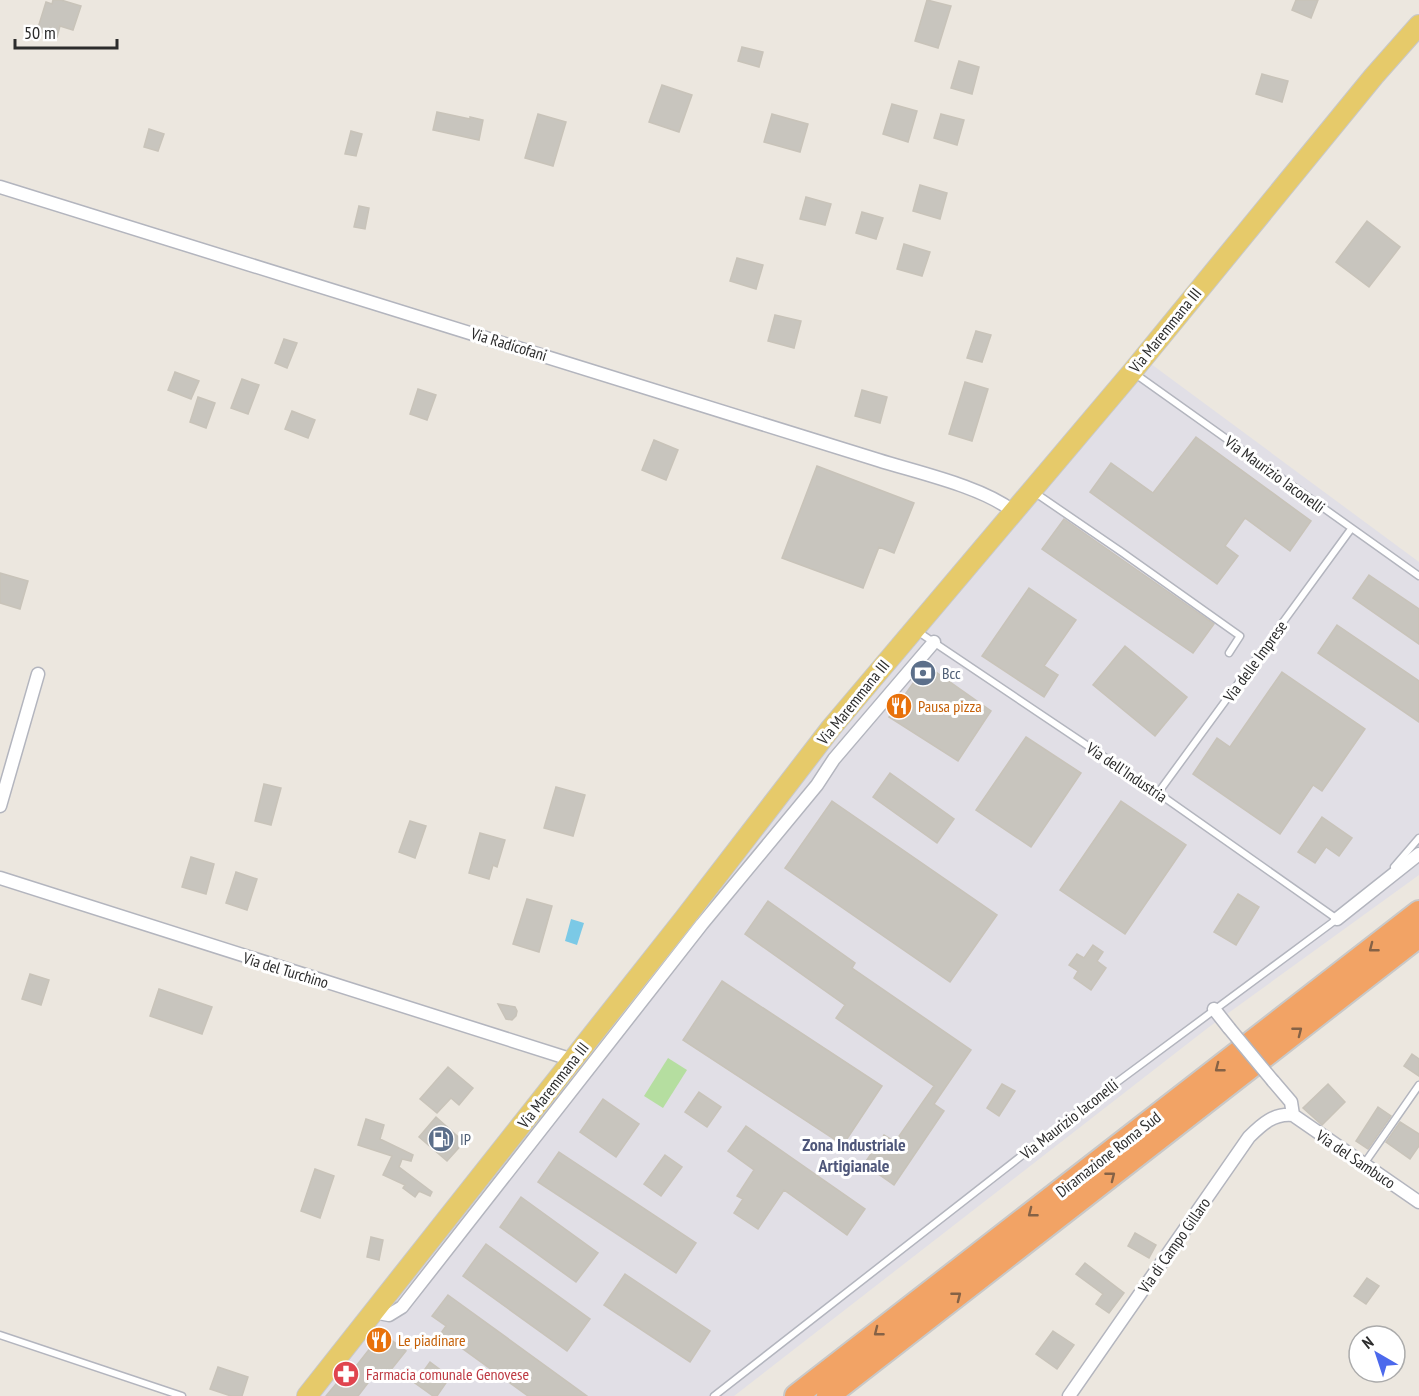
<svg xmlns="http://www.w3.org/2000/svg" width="1419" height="1396" viewBox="0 0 1419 1396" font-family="'PT Sans Narrow',sans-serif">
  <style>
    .industrial { fill: #e1dfe6 }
    .green { fill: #b5dea0 }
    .water { fill: #7bc9e6 }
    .building { fill: #c8c5be; stroke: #c8c3b9; stroke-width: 1.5 }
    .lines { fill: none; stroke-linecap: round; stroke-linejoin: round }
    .lane-casing { stroke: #b3b5be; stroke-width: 9 }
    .street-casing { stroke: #b3b5be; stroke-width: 15 }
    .primary-casing { stroke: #c8c8c8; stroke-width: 22 }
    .highway-casing { stroke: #c8c8c8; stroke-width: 26 }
    .lane { stroke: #fff; stroke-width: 6 }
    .street { stroke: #fff; stroke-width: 12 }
    .primary { stroke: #e6ca6a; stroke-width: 20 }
    .highway { stroke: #f2a365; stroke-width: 22 }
    .street-bridge-casing { stroke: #b3b5be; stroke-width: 15; stroke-linecap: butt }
    .street-bridge { stroke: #fff; stroke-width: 12 }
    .oneway { stroke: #856246 }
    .labels { text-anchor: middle; stroke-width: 6; stroke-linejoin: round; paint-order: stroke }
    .street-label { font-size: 16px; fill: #2c2c2c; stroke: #fff }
    .service-label { font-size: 16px; fill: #4e5e75; stroke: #fff; text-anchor: start }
    .food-label { font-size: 16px; fill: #c56008; stroke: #fff; text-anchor: start }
    .health-label { font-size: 16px; fill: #be3a42; stroke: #fff; text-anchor: start }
    .neighbourhood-label { font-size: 18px; font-weight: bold; fill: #4f577a; stroke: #fff }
  </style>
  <rect width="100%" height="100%" fill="#ece7df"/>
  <path class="industrial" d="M1147 361 1419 562V875L1209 1027 734 1396H318L814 766Z"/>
  <path class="green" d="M668 1058 687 1070 663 1108 644 1096Z"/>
  <path class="water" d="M571 919 584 923 577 945 565 941Z"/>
  <path class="building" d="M53 0H61L81 6 73 30 60 26 57 37 37 31 46 2 52 4Z
    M927 0 951 6 938 48 915 41Z
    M1296 0H1318L1311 18 1292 10Z
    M742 47 763 52 759 67 738 61Z
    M959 61 979 67 972 94 951 88Z
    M1262 74 1288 81 1282 102 1256 94Z
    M662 85 692 95 679 132 649 122Z
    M892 104 917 111 908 142 883 134Z
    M437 112 470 119V117L483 120 479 140 433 130Z
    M538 114 566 122 553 166 525 158Z
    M772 114 808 124 800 152 764 142Z
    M941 114 964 120 957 145 934 138Z
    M149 129 164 134 158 151 144 147Z
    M351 131 362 134 356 156 345 154Z
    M920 185 947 193 940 219 913 211Z
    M806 197 831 204 825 225 800 219Z
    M359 206 369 208 365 229 354 227Z
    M862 212 883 218 876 239 856 233Z
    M1367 221 1400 247 1369 287 1336 262Z
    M904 244 930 252 922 276 897 269Z
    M737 258 763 265 756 289 730 281Z
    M775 315 801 321 794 348 768 341Z
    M976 331 991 335 982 362 967 358Z
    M284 339 297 343 287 368 275 363Z
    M175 372 199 381 191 399 168 390Z
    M242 379 259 385 248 414 231 408Z
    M965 382 988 389 972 441 949 434Z
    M418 389 436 395 427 420 410 414Z
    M862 390 887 397 880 423 855 416Z
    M198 397 215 403 206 428 190 422Z
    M292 411 315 420 308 438 285 429Z
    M1196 437 1311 521 1290 551 1245 518 1225 546 1238 556 1217 584 1090 492 1111 463 1153 493Z
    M654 440 678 450 666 480 642 470Z
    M817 466 914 503 894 553 879 547 863 588 782 558Z
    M1064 519 1214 624 1193 653 1042 549Z
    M0 573 28 581 20 609 0 603Z
    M1369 575 1419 609V644L1353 598Z
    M1029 588 1076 620 1044 666 1058 675 1044 697 982 656Z
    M1337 625 1419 681V722L1318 653Z
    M1125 646 1187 697 1155 736 1093 685Z
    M926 665 991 711 958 761 889 717Z
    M1282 672 1365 729 1322 791 1313 785 1280 834 1193 774 1217 738 1230 747Z
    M1026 737 1081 773 1031 847 976 810Z
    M890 773 954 819 937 843 873 797Z
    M264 784 281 788 271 825 255 821Z
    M556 787 585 795 573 836 544 828Z
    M832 801 997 915 950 982 785 868Z
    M1121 801 1186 845 1125 934 1060 890Z
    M1322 817 1352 838 1339 856 1326 847 1315 863 1298 852Z
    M410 821 426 826 415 858 399 852Z
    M480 833 505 840 497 867 493 865 489 879 469 873Z
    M191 857 214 864 206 894 182 887Z
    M236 872 257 879 247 910 226 903Z
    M1238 894 1259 907 1236 945 1214 932Z
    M527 899 552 906 539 952 513 944Z
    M768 901 855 963 852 968 971 1050 934 1104 944 1111 894 1185 864 1164 884 1135 895 1142 934 1086 836 1018 845 1005 745 934Z
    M1093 945 1103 952 1097 961 1106 968 1091 990 1074 978 1078 971 1069 965 1077 954 1084 958Z
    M30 974 49 980 41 1005 22 999Z
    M722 981 882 1086 843 1145 683 1040Z
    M159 989 212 1007 202 1034 150 1016Z
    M498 1004 515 1007 517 1011 516 1016 512 1020 506 1019Z
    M1412 1054 1419 1059V1076L1404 1066Z
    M448 1067 473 1088 459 1105 451 1098 437 1113 420 1099Z
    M1002 1084 1015 1091 999 1116 987 1108Z
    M1328 1084 1345 1102 1322 1125 1303 1108Z
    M699 1092 721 1107 707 1127 685 1112Z
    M603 1099 639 1124 616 1157 580 1132Z
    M1378 1107 1391 1116 1368 1149 1356 1141Z
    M436 1117 464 1142 447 1161 419 1137Z
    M366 1119 384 1125 380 1139 413 1155 411 1161 402 1159 399 1167 432 1192 430 1196 419 1191 415 1197 403 1188 405 1185 383 1175 392 1156 358 1145Z
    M1400 1122 1419 1134V1146L1410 1159 1386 1142Z
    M746 1126 865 1209 847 1235 784 1190 758 1229 734 1213 743 1199 737 1196 754 1170 728 1151Z
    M559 1152 696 1243 676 1273 538 1182Z
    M665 1155 682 1167 661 1196 644 1184Z
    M315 1169 334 1176 320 1218 301 1211Z
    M521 1197 598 1253 576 1282 500 1227Z
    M1135 1233 1156 1245 1149 1258 1128 1246Z
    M371 1237 383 1240 379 1260 367 1257Z
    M486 1244 590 1319 567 1351 463 1276Z
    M1085 1263 1124 1293 1109 1313 1096 1304 1103 1294 1076 1274Z
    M625 1274 710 1331 690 1362 604 1305Z
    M1367 1278 1379 1286 1366 1304 1354 1296Z
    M448 1295 587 1396H528L441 1333 446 1326 432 1316Z
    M1053 1331 1074 1345 1057 1369 1036 1354Z
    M382 1333 406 1351 382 1381 374 1375 358 1396H326L350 1367 353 1370Z
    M430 1362 450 1377 437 1396H433L415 1383Z
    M218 1367 248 1377 242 1396H231L210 1389Z"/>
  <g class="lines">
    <defs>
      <path id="lane" d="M1134 373 1419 576
        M1034 492 1123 553 1240 636 1229 653
        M917 631 1158 793 1337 919
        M1158 793 1351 529
        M1394 867 1419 838
        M1364 1164 1419 1085
        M0 1335 182 1396
        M714 1396 1093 1100 1337 919"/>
      <path id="street" d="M0 187 878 460C919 473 980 486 1013 511
        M0 806 38 674
        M0 878 573 1060
        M1337 919 1419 854
        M1214 1009 1229 1028
        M1273 1081 1291 1102 1293 1115
        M1293 1115 1419 1202
        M373 1312 389 1315 402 1307 702 924 817 785 834 759 934 642
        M1069 1396 1249 1137C1262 1124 1274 1113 1293 1115"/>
      <path id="primary" d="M307 1396 684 919 831 728 1132 372 1374 76 1419 25"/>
      <path id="highway" d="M796 1396 1419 912
        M828 1396 1419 936"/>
    </defs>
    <use href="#lane" class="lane-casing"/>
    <use href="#street" class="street-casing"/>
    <use href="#primary" class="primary-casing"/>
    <use href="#highway" class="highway-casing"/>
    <use href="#lane" class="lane"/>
    <use href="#street" class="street"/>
    <use href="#primary" class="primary"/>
    <use href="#highway" class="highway"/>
    <defs>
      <path id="street-bridge" d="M1229 1028 1273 1081"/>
    </defs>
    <use href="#street-bridge" class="street-bridge-casing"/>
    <use href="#street-bridge" class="street-bridge"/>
  </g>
  <defs><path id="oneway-chevron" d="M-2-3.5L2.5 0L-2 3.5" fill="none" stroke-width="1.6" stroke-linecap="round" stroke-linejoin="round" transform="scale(1.5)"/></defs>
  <g class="oneway">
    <use href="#oneway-chevron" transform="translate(1373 948) rotate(142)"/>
    <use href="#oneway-chevron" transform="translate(1298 1031) rotate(-38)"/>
    <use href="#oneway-chevron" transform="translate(1219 1068) rotate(142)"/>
    <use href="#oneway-chevron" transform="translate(1111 1176) rotate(-38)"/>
    <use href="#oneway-chevron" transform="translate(1032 1213) rotate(142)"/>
    <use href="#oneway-chevron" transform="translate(957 1296) rotate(-38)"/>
    <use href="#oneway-chevron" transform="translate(878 1332) rotate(142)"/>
  </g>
  <defs>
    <symbol id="bank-disc" viewBox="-11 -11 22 22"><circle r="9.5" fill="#5c6f8a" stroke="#fff"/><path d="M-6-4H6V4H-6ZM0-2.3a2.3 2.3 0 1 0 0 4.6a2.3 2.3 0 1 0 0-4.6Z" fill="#fff"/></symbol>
    <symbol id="restaurant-disc" viewBox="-11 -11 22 22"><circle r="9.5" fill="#e8710a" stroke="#fff"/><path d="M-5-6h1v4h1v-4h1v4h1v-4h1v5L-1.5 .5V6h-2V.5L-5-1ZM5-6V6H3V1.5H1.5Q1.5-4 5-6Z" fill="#fff"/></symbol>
    <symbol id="fuel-disc" viewBox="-11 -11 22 22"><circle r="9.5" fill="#5c6f8a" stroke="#fff"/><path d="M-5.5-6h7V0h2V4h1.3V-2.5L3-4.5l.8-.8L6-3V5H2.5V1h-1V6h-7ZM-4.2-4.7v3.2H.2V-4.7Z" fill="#fff"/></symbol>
    <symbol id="pharmacy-disc" viewBox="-11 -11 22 22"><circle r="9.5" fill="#e0444e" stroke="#fff"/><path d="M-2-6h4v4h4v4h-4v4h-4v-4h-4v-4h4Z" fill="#fff"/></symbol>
  </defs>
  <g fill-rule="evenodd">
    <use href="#bank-disc" x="908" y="658" width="30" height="30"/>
    <use href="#restaurant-disc" x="884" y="691" width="30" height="30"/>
    <use href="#fuel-disc" x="426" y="1124" width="30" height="30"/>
    <use href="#restaurant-disc" x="364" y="1325" width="30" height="30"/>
    <use href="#pharmacy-disc" x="331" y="1359" width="30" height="30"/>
  </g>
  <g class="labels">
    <g class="street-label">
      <text transform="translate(1165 330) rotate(-51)" y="6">Via Maremmana III</text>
      <text transform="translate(509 344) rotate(17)" y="6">Via Radicofani</text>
      <text transform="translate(1275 474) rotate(36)" y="6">Via Maurizio Iaconelli</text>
      <text transform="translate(1255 661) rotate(-54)" y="6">Via delle Imprese</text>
      <text transform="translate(853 702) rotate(-51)" y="6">Via Maremmana III</text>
      <text transform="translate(1127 772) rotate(34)" y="6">Via dell'Industria</text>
      <text transform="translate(286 970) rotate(17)" y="6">Via del Turchino</text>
      <text transform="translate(553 1085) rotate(-52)" y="6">Via Maremmana III</text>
      <text transform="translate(1069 1119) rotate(-38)" y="6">Via Maurizio Iaconelli</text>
      <text transform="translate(1108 1154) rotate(-38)" y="6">Diramazione Roma Sud</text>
      <text transform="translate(1356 1159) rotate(34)" y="6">Via del Sambuco</text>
      <text transform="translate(1174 1245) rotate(-55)" y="6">Via di Campo Gillaro</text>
    </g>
    <g class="service-label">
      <text x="942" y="679">Bcc</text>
      <text x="460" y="1145">IP</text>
    </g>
    <g class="food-label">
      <text x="918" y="712">Pausa pizza</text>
      <text x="398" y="1346">Le piadinare</text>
    </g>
    <g class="health-label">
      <text x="366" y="1380">Farmacia comunale Genovese</text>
    </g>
    <g class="neighbourhood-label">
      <text x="854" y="1151">Zona Industriale<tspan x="854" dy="21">Artigianale</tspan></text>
    </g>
  </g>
  <g transform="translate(1377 1354) rotate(321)"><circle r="28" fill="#ffffff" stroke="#ababab" stroke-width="1.5"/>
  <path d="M0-4.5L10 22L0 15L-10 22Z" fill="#4c69ec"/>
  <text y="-9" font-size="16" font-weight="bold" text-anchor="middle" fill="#2c2c2c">N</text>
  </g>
  <path d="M15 39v9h102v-9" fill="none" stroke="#2c2c2c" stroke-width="3"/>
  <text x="24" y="39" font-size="18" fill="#2c2c2c" stroke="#ffffff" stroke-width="4.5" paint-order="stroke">50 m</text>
</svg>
